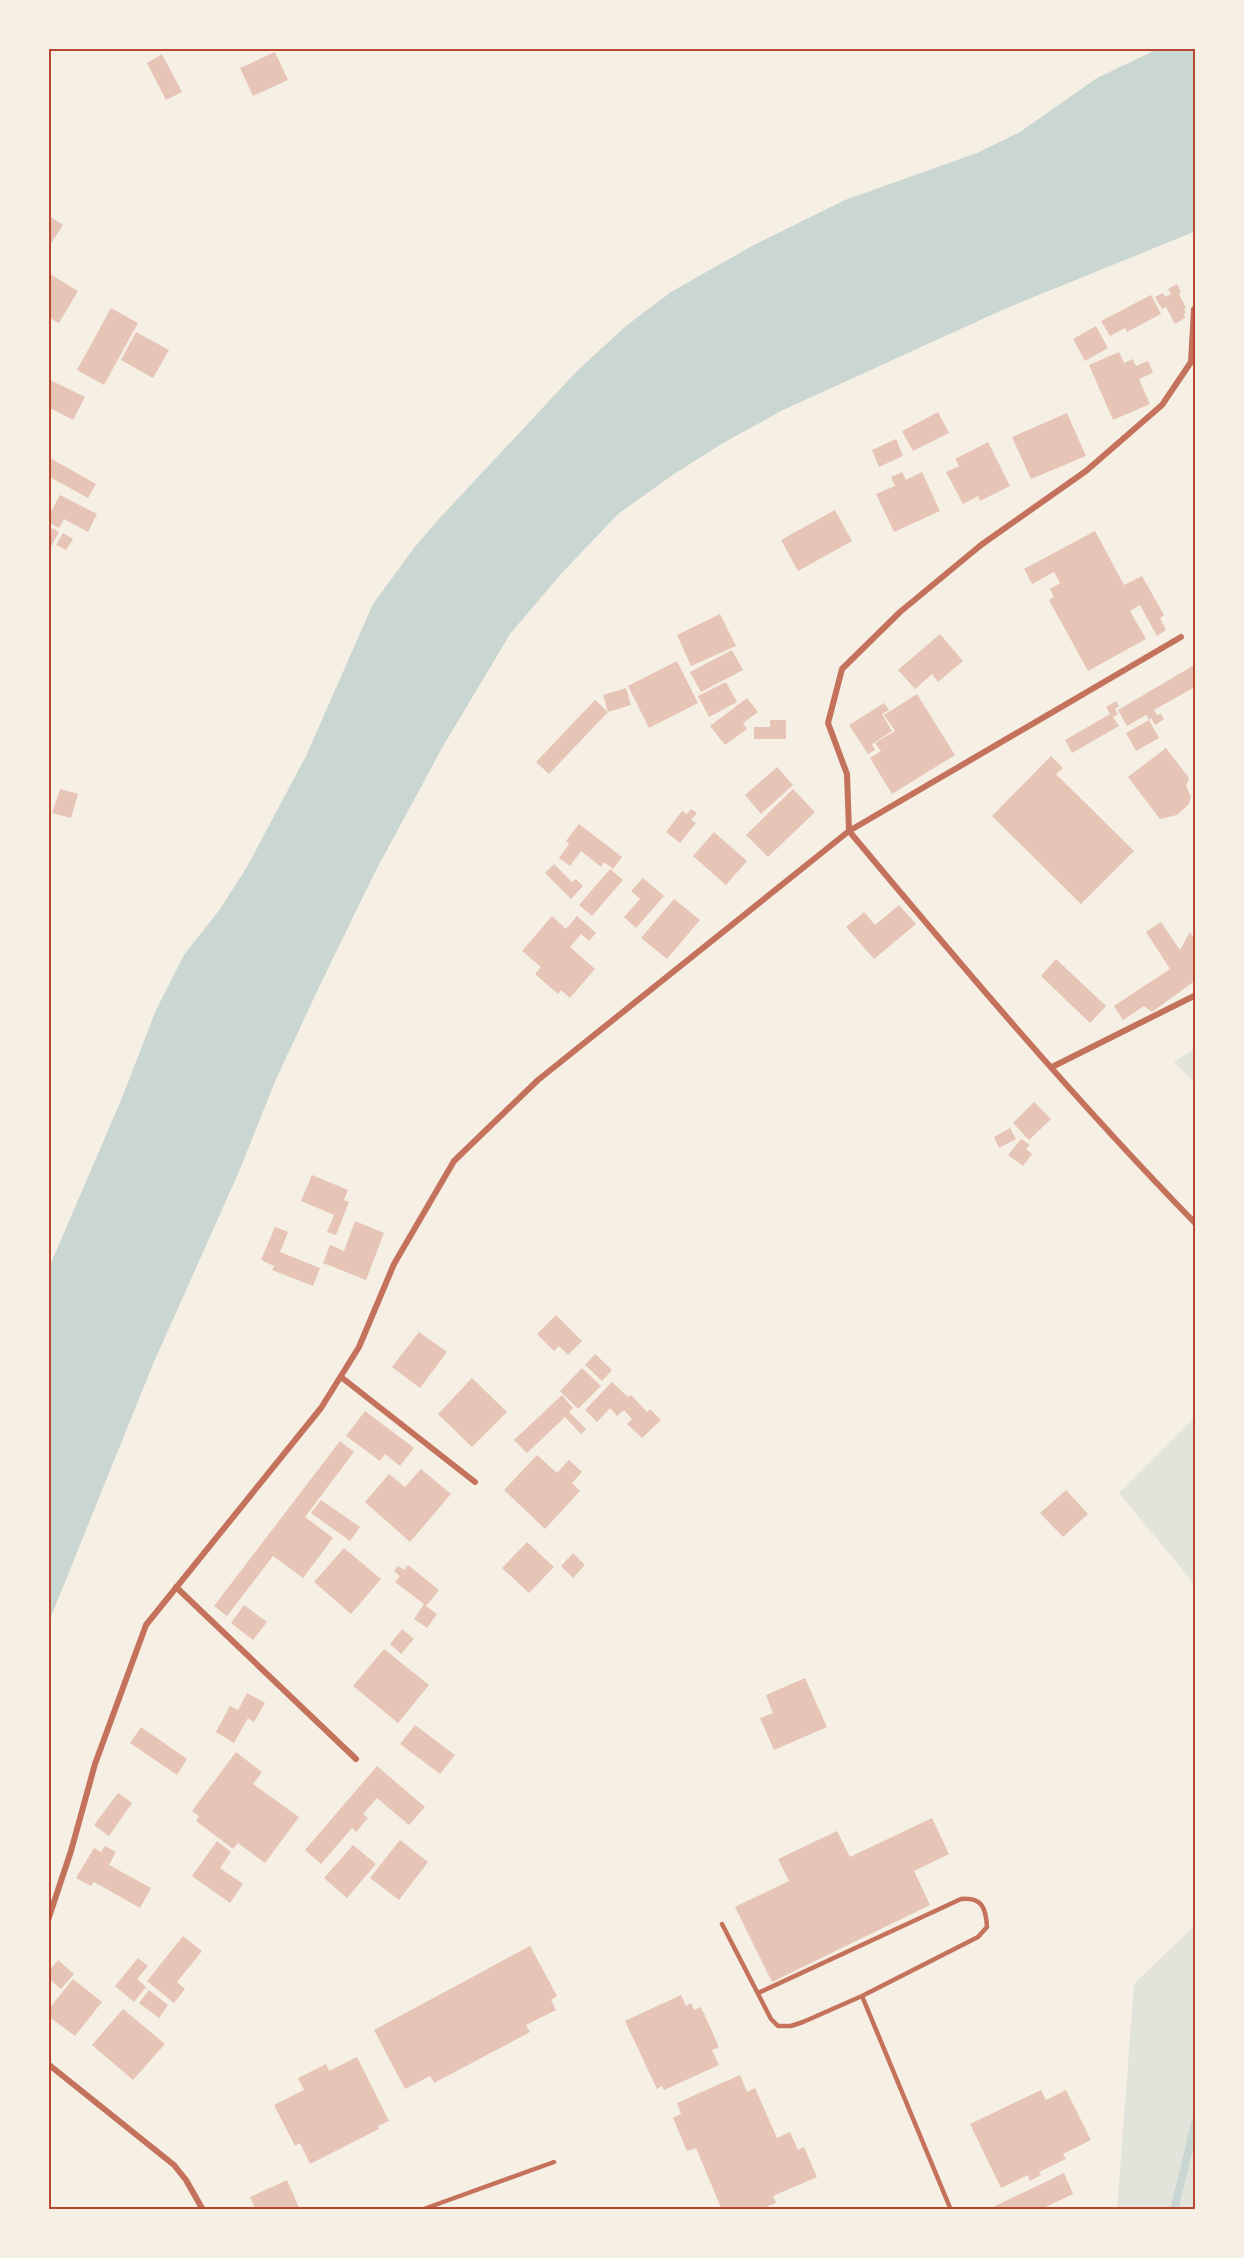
<svg xmlns="http://www.w3.org/2000/svg" width="1244" height="2258" viewBox="0 0 1244 2258" font-family="'Roboto Condensed',sans-serif">
  <style>
    .green { fill: #e2e4dc }
    .water { fill: #c9d6d2 }
    .lines { fill: none; stroke-linecap: round; stroke-linejoin: round }
    .stream { stroke: #c9d6d2; stroke-width: 8 }
    .building { fill: #e6c5b7 }
    .service { stroke: #c5725c; stroke-width: 4.5 }
    .minor { stroke: #c5725c; stroke-width: 6 }
    .neatline { fill: none; stroke: #b5482f; stroke-width: 2 }
  </style>
  <rect width="100%" height="100%" fill="#f6efe4"/>
  <path class="green" d="M1196 1048V1084L1174 1062Z
    M1196 1416V1586L1119 1493Z
    M1196 1924V2210H1117L1134 1984Z"/>
  <path class="water" d="M1160 48H1196V231L1002 310 781 411 723 443 674 474 618 514 560 575 510 634 442 748 375 872 321 983 276 1079 238 1174 153 1364 48 1624V1270L122 1098 156 1010 184 955 220 909 247 867 306 756 373 604 414 548 438 520 578 370 626 326 671 292 752 246 845 200 977 153 1020 132 1097 78Z"/>
  <g class="lines">
    <path class="stream" d="M1174 2210 1196 2120"/>
  </g>
  <path class="building" d="M275 52 288 80 253 96 240 68Z
    M162 54 182 92 166 100 147 63Z
    M48 215 63 225 48 248Z
    M48 273 78 291 59 323 48 317Z
    M1177 284 1181 292 1179 294 1186 308 1184 309 1186 313 1184 314 1185 318 1175 324 1166 307 1162 309 1155 297 1163 293 1165 297 1171 294 1168 289Z
    M1151 295 1161 314 1127 332 1125 328 1110 336 1101 321Z
    M111 308 138 323 104 385 77 370Z
    M1096 326 1108 348 1085 361 1073 339Z
    M136 332 169 350 153 378 121 360Z
    M1119 352 1124 363 1133 359 1136 366 1148 361 1153 373 1139 379 1150 404 1113 420 1089 365Z
    M48 379 85 397 73 420 48 407Z
    M938 412 949 433 913 451 902 431Z
    M1067 413 1086 456 1031 479 1012 437Z
    M896 439 903 456 879 467 872 450Z
    M988 442 1010 486 980 501 978 496 963 504 946 472 959 466 955 459Z
    M48 457 96 484 88 498 48 476Z
    M902 472 906 480 922 472 940 511 894 532 876 494 895 486 891 477Z
    M60 495 97 514 88 532 64 519 59 528 48 522V517Z
    M835 510 852 541 798 571 781 540Z
    M52 528 59 532 48 552V534Z
    M1095 531 1124 585 1142 576 1164 615 1160 618 1166 630 1157 636 1140 605 1130 611 1146 639 1088 671 1049 600 1054 597 1050 589 1060 583 1054 572 1032 584 1024 569Z
    M63 533 73 539 66 550 56 545Z
    M720 614 736 646 691 666 677 635Z
    M940 634 963 661 938 682 932 674 915 689 898 670Z
    M732 650 743 670 701 692 690 672Z
    M677 661 698 703 649 728 628 686Z
    M1196 664V694L1193 688 1154 710 1157 715 1161 714 1164 719 1155 725 1151 718 1149 720 1146 715 1127 726 1118 710Z
    M726 682 737 702 709 717 698 696Z
    M626 688 631 705 608 712 603 695Z
    M917 694 955 755 892 794 870 758 881 751 875 743 895 731 884 715Z
    M747 698 758 712 743 723 747 729 725 745 710 726Z
    M595 700 608 712 549 774 536 762Z
    M1116 701 1119 706 1115 709 1118 714 1113 717 1119 726 1072 753 1065 740 1110 714 1106 707Z
    M884 703 889 710 882 714 892 731 872 744 875 750 868 754 849 725Z
    M770 720H786V739H754V727H770Z
    M1149 720 1159 738 1136 751 1126 733Z
    M1166 748 1189 778 1186 786 1191 797 1189 804 1177 815 1160 819 1128 777Z
    M1051 756 1063 768 1056 774 1134 851 1081 904 992 816Z
    M777 767 793 785 761 814 745 795Z
    M60 789 78 794 71 818 52 813Z
    M793 789 815 812 768 857 746 835Z
    M691 809 697 813 691 820 696 823 680 843 666 832 682 811 687 814Z
    M579 824 622 857 613 869 604 862 601 867 581 851 570 866 559 858 569 844 566 841Z
    M714 832 747 861 726 885 693 856Z
    M554 864 572 882 576 879 583 886 571 899 545 873Z
    M610 869 623 880 592 916 579 905Z
    M643 878 664 896 636 928 624 917 640 899 631 891Z
    M674 899 700 920 667 959 641 938Z
    M899 905 916 924 874 959 846 927 864 912 875 925Z
    M552 916 566 929 577 916 596 933 589 941 581 934 570 947 595 969 570 998 561 990 558 994 535 974 541 967 522 951Z
    M1161 922 1180 950 1190 932 1196 940V980L1152 1012 1144 1006 1123 1020 1114 1006 1170 969 1146 932Z
    M1056 959 1106 1006 1090 1023 1041 976Z
    M1034 1102 1051 1119 1029 1140 1013 1123Z
    M1010 1128 1016 1139 999 1148 994 1137Z
    M1021 1139 1030 1145 1026 1149 1032 1154 1023 1166 1008 1155Z
    M312 1175 348 1190 344 1200 349 1202 336 1235 327 1232 334 1215 301 1201Z
    M355 1221 384 1233 366 1280 323 1263 330 1245 344 1251Z
    M275 1227 288 1232 280 1252 320 1268 313 1286 272 1270 274 1266 261 1260Z
    M556 1315 582 1341 568 1355 559 1346 554 1351 537 1334Z
    M419 1332 447 1352 420 1388 392 1367Z
    M595 1354 612 1370 602 1381 585 1365Z
    M582 1368 601 1386 578 1409 560 1391Z
    M472 1378 507 1412 472 1447 438 1414Z
    M612 1382 628 1397 631 1395 647 1412 650 1409 661 1420 642 1438 627 1424 632 1419 624 1410 617 1416 610 1408 597 1422 585 1410Z
    M562 1395 573 1408 569 1412 586 1429 581 1434 565 1417 527 1453 514 1440Z
    M365 1411 414 1448 400 1466 385 1454 380 1461 346 1436Z
    M340 1441 354 1452 305 1517 333 1538 303 1578 273 1556 227 1616 214 1606Z
    M537 1455 557 1473 569 1460 582 1472 572 1483 580 1491 545 1529 504 1490Z
    M421 1469 451 1494 410 1542 365 1502 389 1474 405 1487Z
    M1066 1490 1088 1514 1063 1537 1040 1513Z
    M321 1500 360 1527 350 1541 311 1513Z
    M527 1542 554 1567 529 1593 502 1568Z
    M344 1548 381 1579 351 1614 314 1582Z
    M573 1553 585 1565 573 1578 561 1566Z
    M408 1565 439 1590 426 1606 437 1614 427 1628 414 1619 424 1604 395 1582 400 1576 394 1571 398 1566 404 1570Z
    M244 1605 267 1622 253 1640 231 1623Z
    M402 1629 414 1639 401 1654 390 1644Z
    M384 1649 429 1685 398 1723 353 1686Z
    M805 1678 827 1727 774 1750 760 1718 773 1713 766 1695Z
    M247 1693 265 1703 254 1722 248 1718 234 1743 216 1732 230 1706 238 1710Z
    M415 1725 455 1755 440 1774 400 1744Z
    M141 1727 187 1759 177 1775 130 1743Z
    M236 1752 262 1772 253 1784 299 1817 265 1863 238 1843 233 1849 196 1821 199 1816 192 1811Z
    M377 1766 425 1807 409 1825 377 1798 363 1814 368 1818 356 1832 352 1828 321 1864 305 1850Z
    M118 1793 132 1803 109 1836 94 1825Z
    M932 1818 949 1854 914 1871 930 1905 772 1982 735 1907 789 1881 778 1859 837 1831 850 1857Z
    M400 1840 428 1862 399 1900 370 1878Z
    M217 1841 231 1852 220 1868 243 1884 230 1903 192 1876Z
    M353 1845 376 1864 347 1898 324 1878Z
    M105 1846 116 1852 109 1865 151 1888 140 1908 94 1882 91 1886 76 1878 94 1848 101 1852Z
    M183 1936 202 1951 177 1982 185 1989 174 2003 147 1981Z
    M530 1946 557 1996 551 2000 556 2010 526 2025 530 2032 434 2083 430 2076 405 2089 374 2030Z
    M138 1958 148 1966 137 1979 146 1987 134 2002 115 1986Z
    M58 1960 74 1974 61 1989 48 1978V1972Z
    M73 1979 102 2002 75 2036 48 2016V2010Z
    M149 1990 168 2005 159 2018 139 2003Z
    M681 1995 686 2006 691 2003 694 2010 701 2007 719 2047 712 2050 719 2065 664 2090 662 2086 657 2089 625 2021Z
    M123 2009 165 2044 133 2080 92 2045Z
    M357 2057 389 2121 378 2126 379 2129 310 2164 300 2143 295 2146 274 2105 304 2090 298 2078 326 2064 329 2071Z
    M740 2075 747 2092 755 2088 777 2138 790 2132 798 2150 804 2147 817 2177 773 2196 776 2203 758 2210H722L696 2148 687 2151 673 2118 681 2114 677 2103Z
    M1041 2090 1046 2100 1066 2090 1091 2140 1063 2154 1066 2159 1039 2172 1041 2175 1030 2181 1028 2175 1001 2188 970 2124Z
    M1064 2173 1073 2194 1039 2210H987Z
    M287 2180 300 2210H256L250 2197Z"/>
  <g class="lines">
    <path class="service" d="M722 1924 771 2019 778 2026H791L803 2022 862 1996 978 1937 987 1927C986 1908 982 1897 961 1899L758 1993
      M862 1996 951 2210
      M421 2210 554 2162"/>
    <path class="minor" d="M1181 637 849 831C961 965 1074 1099 1196 1224
      M1052 1067 1196 995
      M341 1377 475 1482
      M176 1587 356 1759
      M48 1920 71 1851 95 1764 146 1625 321 1408 359 1347 394 1264 454 1161 538 1080 849 831 847 774 828 723 842 669 900 612 981 545 1086 471 1162 405 1191 362 1194 309 1196 307
      M48 2064 174 2165 186 2180 203 2210"/>
  </g>
  <rect width="1244" height="2258" fill="none" stroke="#f6efe4" stroke-width="99"/>
  <rect x="50" y="50" width="1144" height="2158" class="neatline"/>
</svg>
